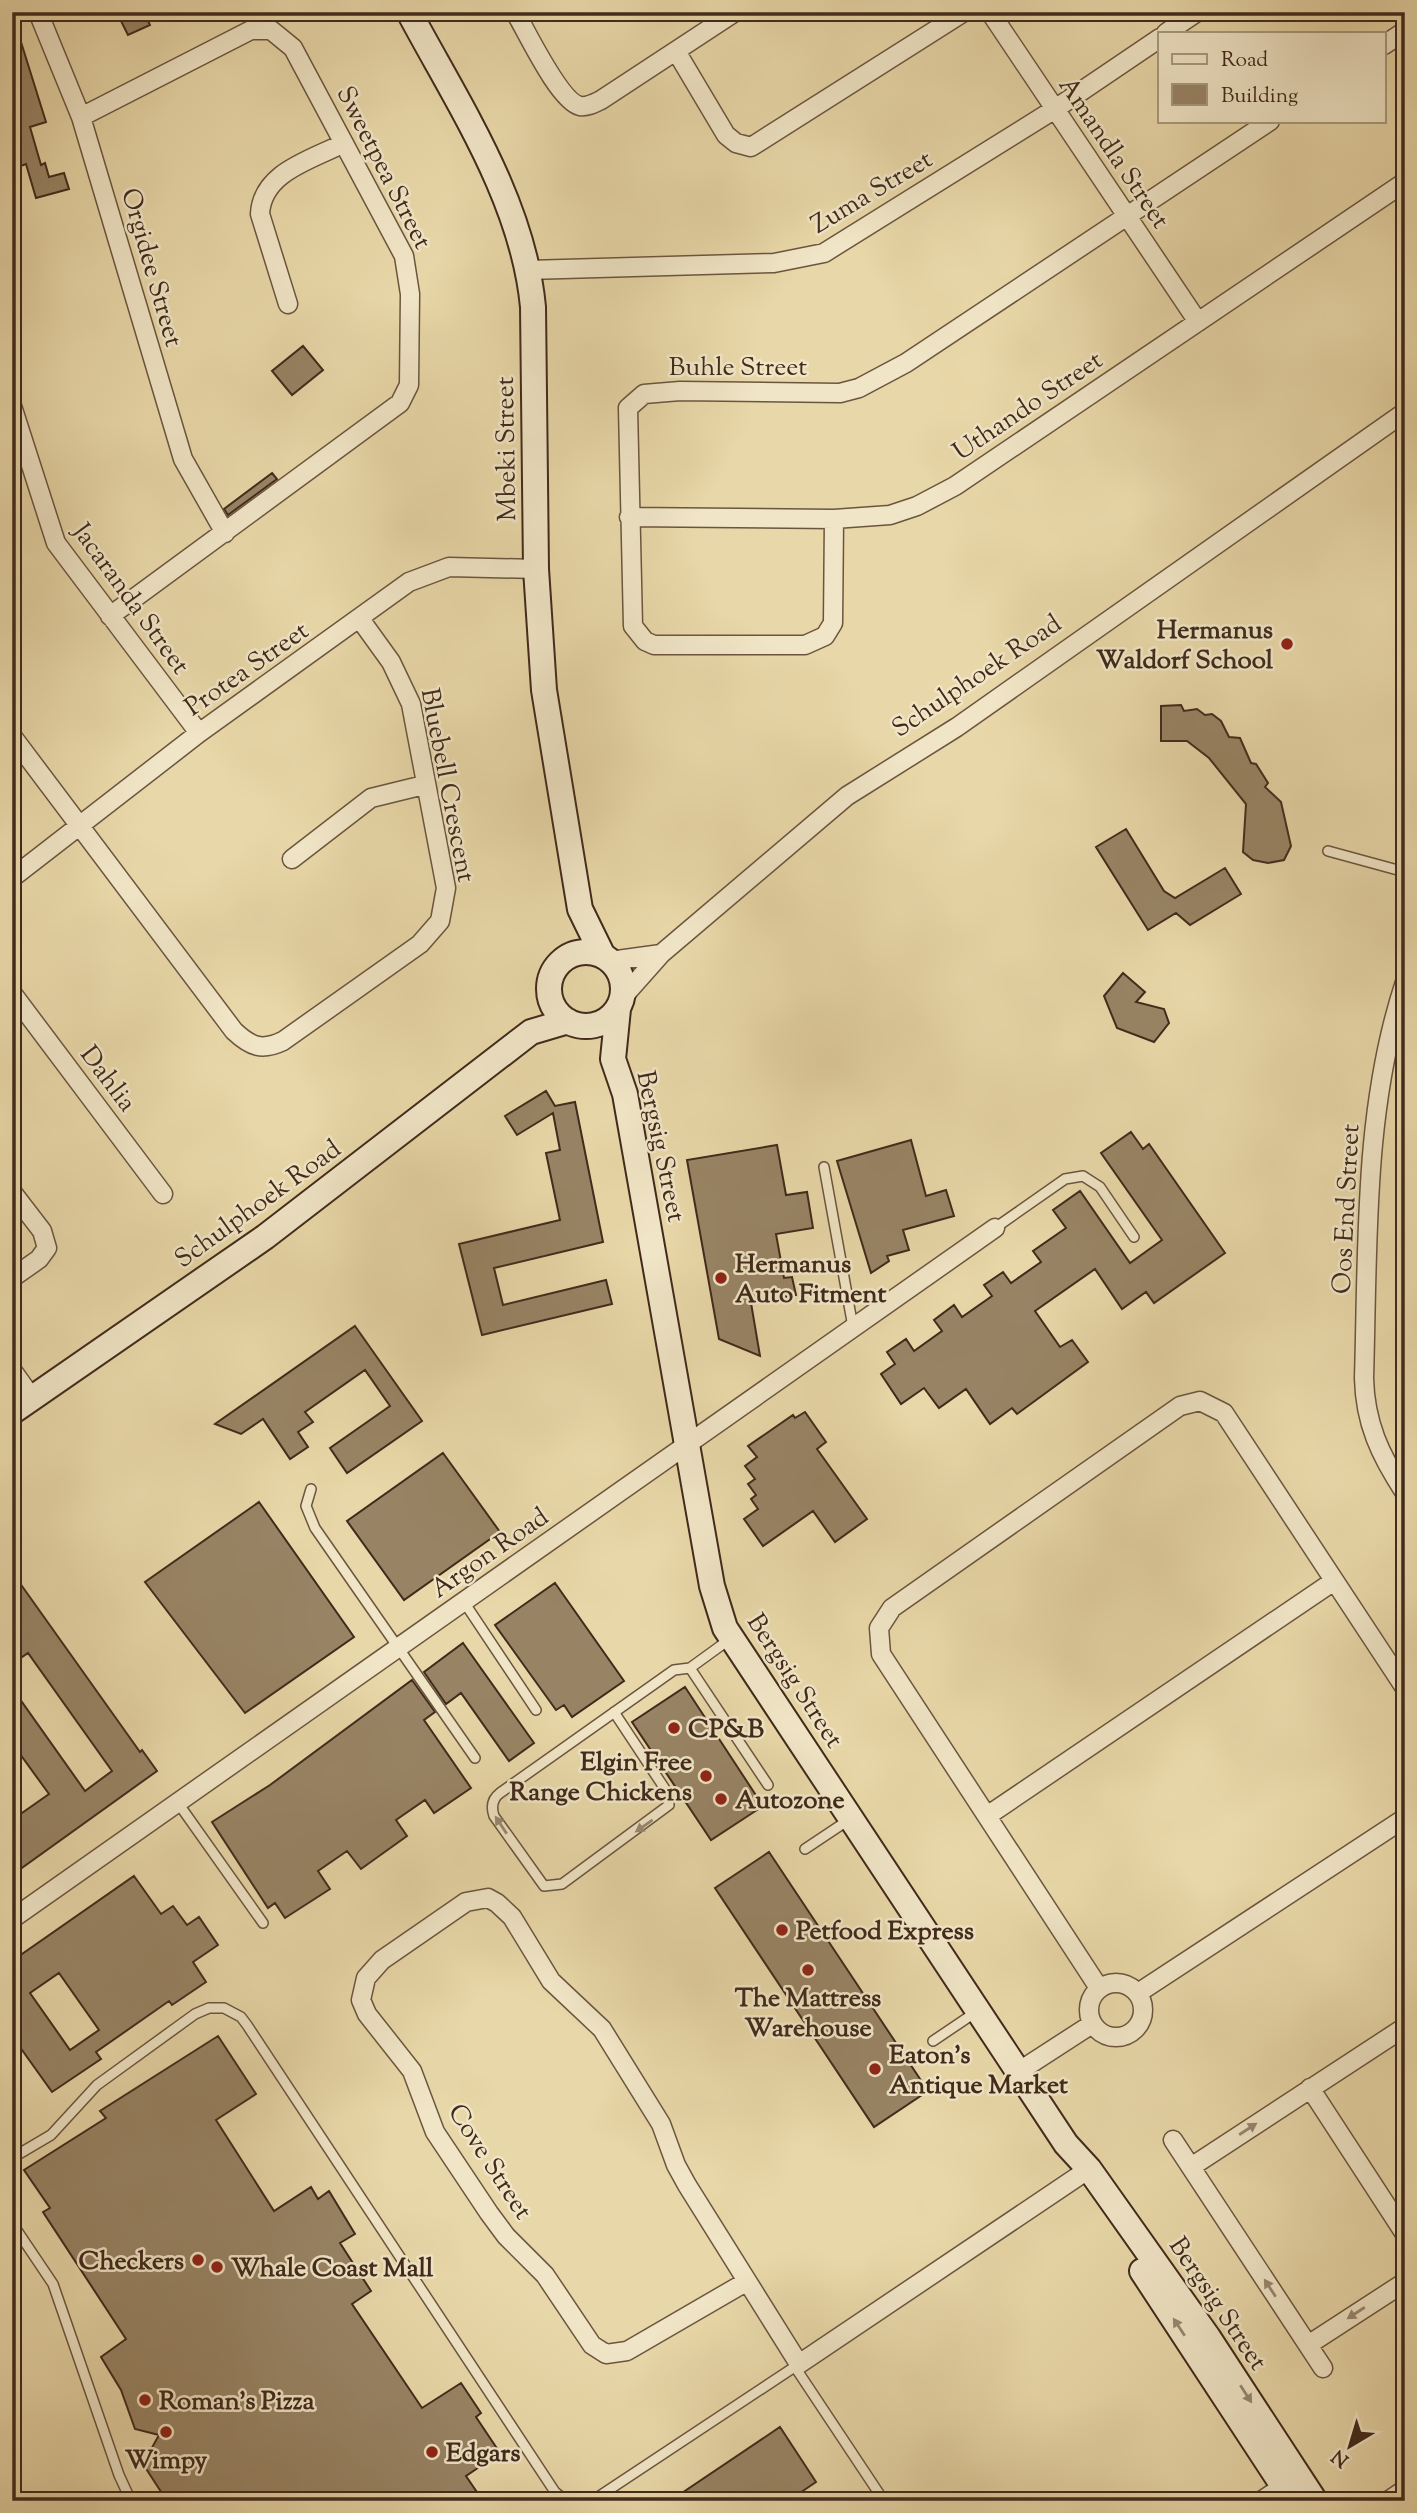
<svg xmlns="http://www.w3.org/2000/svg" width="1417" height="2513" viewBox="0 0 1417 2513" font-family="'Sorts Mill Goudy',serif">
  <style>
    .building { fill: #988465; stroke: #412a1c; stroke-width: 2; fill-rule: evenodd }
    .lines { fill: none; stroke-linecap: round; stroke-linejoin: round }
    .lane-casing { stroke: #6b553f; stroke-width: 12 }
    .street-casing { stroke: #6b553f; stroke-width: 21 }
    .secondary-casing { stroke: #412a1c; stroke-width: 28 }
    .lane { stroke: #f0e5c6; stroke-width: 9 }
    .street { stroke: #f0e5c6; stroke-width: 18 }
    .secondary { stroke: #f0e5c6; stroke-width: 24 }
    .oneway { fill: #988871 }
    .poi-dot { fill: #8f2418; stroke: #f0e5c6; stroke-width: 2.5 }
    .labels { text-anchor: middle; stroke-width: 5; stroke-linejoin: round; paint-order: stroke }
    .street-label { font-size: 26px; fill: #412a1c; stroke: #f0e5c6 }
    .poi-label { font-size: 26px; font-weight: bold; fill: #412a1c; stroke: #f0e5c6; text-anchor: start }
  </style>
  <rect width="100%" height="100%" fill="#e8d7a8"/>
  <filter id="stains"><feTurbulence type="fractalNoise" baseFrequency=".00286" numOctaves="4"/><feColorMatrix values="0 0 0 0 .2 0 0 0 0 .09 0 0 0 0 .02 0 0 0 .5 -.17"/></filter>
  <radialGradient id="worn" r=".72"><stop offset=".6" stop-color="#630" stop-opacity="0"/><stop offset="1" stop-color="#630" stop-opacity=".3"/></radialGradient>
  <path class="building" d="M139 12H144L150 25 128 35 121 21Z
    M16 26 46 122 30 127 41 165 45 163 49 177 64 173 69 189 36 198 26 164 12 169V27Z
    M303 346 323 370 292 395 272 371Z
    M272 473 277 479 228 515 224 509Z
    M1181 705 1184 711 1197 709 1205 715 1212 714 1221 721 1229 737 1240 738 1251 763 1256 764 1268 783 1265 787 1281 802 1291 846 1284 860 1268 863 1253 860 1243 852 1246 804 1209 758 1187 741H1161V706Z
    M1126 829 1164 891 1175 898 1225 868 1241 894 1190 925 1176 913 1148 930 1096 847Z
    M1123 973 1145 992 1136 1002 1164 1009 1169 1023 1154 1042 1117 1028 1104 996Z
    M546 1091 555 1106 575 1102 603 1242 494 1268 503 1305 606 1280 612 1304 482 1335 459 1244 560 1220 546 1153 560 1150 553 1113 517 1135 505 1116Z
    M1131 1132 1143 1149 1149 1144 1225 1253 1154 1303 1146 1292 1122 1309 1095 1269 1035 1311 1060 1347 1072 1340 1088 1362 1017 1414 1012 1408 990 1424 966 1389 939 1408 924 1388 901 1404 881 1374 895 1364 887 1352 906 1339 914 1351 942 1331 934 1320 954 1305 962 1317 992 1296 984 1285 1003 1272 1011 1283 1041 1262 1033 1251 1066 1228 1053 1210 1080 1191 1130 1263 1162 1240 1101 1153Z
    M911 1140 926 1196 946 1190 954 1216 903 1230 909 1250 887 1256 889 1261 871 1273 837 1161Z
    M777 1145 786 1195 807 1192 813 1228 776 1234 784 1278 792 1277 796 1295 751 1303 760 1356 719 1339 687 1160Z
    M355 1326 422 1421 347 1473 330 1448 390 1406 365 1370 305 1412 313 1422 298 1432 308 1447 290 1459 263 1419 241 1434 215 1424Z
    M805 1412 826 1442 817 1449 867 1519 835 1542 813 1511 763 1546 744 1519 758 1509 751 1499 756 1495 748 1484 755 1479 745 1466 757 1457 748 1446 793 1415 795 1418Z
    M443 1453 500 1532 404 1600 347 1521Z
    M259 1502 354 1637 245 1713 145 1582Z
    M12 1572 140 1752 142 1750 157 1771 12 1875V1820L49 1794 12 1743V1688L85 1791 112 1771 28 1653 12 1664Z
    M555 1583 624 1681 572 1717 564 1705 556 1710 495 1625Z
    M463 1643 534 1743 509 1761 461 1693 446 1704 424 1672Z
    M412 1680 435 1712 424 1720 471 1788 434 1813 425 1800 396 1820 407 1836 361 1869 347 1851 318 1871 330 1889 285 1918 275 1903 268 1908 212 1822 270 1785Z
    M685 1687 763 1806 711 1840 632 1722Z
    M769 1852 928 2091 874 2127 715 1888Z
    M134 1876 161 1914 173 1906 187 1925 199 1917 218 1945 193 1962 206 1982 172 2005 169 2001 96 2052 101 2059 52 2092 12 2036V1961ZM59 1973 99 2030 70 2050 30 1993Z
    M218 2036 256 2094 216 2120 274 2211 311 2187 318 2199 329 2191 355 2234 340 2243 371 2291 352 2304 422 2408 461 2383 481 2413 476 2417 500 2453 466 2476 483 2501H167L143 2464 159 2435 135 2429 121 2390 101 2357 126 2339 43 2212 50 2208 24 2170 106 2118 100 2111Z
    M780 2427 816 2482 788 2501H670Z"/>
  <g class="lines">
    <defs>
      <path id="lane" d="M1328 851 1405 872
        M824 1167 853 1327
        M995 1228 1065 1179 1083 1176 1100 1187 1134 1237
        M311 1489 306 1506 315 1528 475 1758
        M464 1602 536 1710
        M690 1668 768 1785
        M614 1712 667 1792 669 1805 562 1884 544 1886 494 1816C491 1807 492 1799 500 1793L674 1670 690 1668 730 1639
        M178 1803 263 1923
        M805 1849 850 1819
        M933 2041 976 2012
        M12 2158 51 2135 97 2085 195 2014 209 2008H224L241 2017 247 2025 555 2492 566 2501
        M12 2223 53 2284 119 2475 131 2501
        M795 2367 884 2501
        M12 2495 16 2501
        M592 2501 799 2364
        M945 2501 946 2500
        M1253 2501 1280 2483
        M1380 2501 1405 2484"/>
      <path id="street" d="M38 12 81 117 183 459 225 533
        M515 12C527 32 559 101 580 106 588 107 595 103 601 100L735 12
        M990 12 1198 322
        M1166 33 1197 12
        M1384 45 1405 31
        M676 51 726 135 736 143 751 147 964 12
        M81 117 251 30H271L293 48 404 256 410 294 409 385 400 403 110 616
        M528 270 774 263 824 253 1055 109 1160 38
        M288 304 260 214C262 172 311 160 344 143
        M12 406 56 543 199 733
        M629 517 834 519 890 515 917 506 955 486 1405 182
        M834 519 833 623 825 636 805 645H654L645 641 633 626 628 408 644 394 680 391 840 393 859 388 906 363 1270 121
        M12 736 234 1031C251 1047 262 1051 283 1041L420 944 440 921 446 888 411 704 391 662 360 619
        M292 859 371 798 424 785
        M12 878 199 733 409 582 449 567 536 569
        M610 961 661 954
        M1405 982C1363 1109 1368 1246 1364 1378 1365 1423 1380 1455 1405 1493
        M12 993 163 1194
        M622 998 661 954 847 796 957 727 1405 412
        M12 1192 42 1231 47 1248 39 1259 12 1278
        M12 1370 32 1398
        M987 1816 1334 1581
        M12 1919 995 1228
        M1089 2010a27 27 0 1 1 54 0a27 27 0 1 1-54 0Z
        M1099 1988 881 1654 879 1628 892 1608 1180 1406 1200 1401 1224 1413 1405 1688
        M1138 1993 1405 1818
        M1018 2072 1092 2024
        M1310 2088 1405 2234
        M1173 2140 1323 2368
        M1191 2167 1405 2027
        M746 2282 627 2351 606 2354 592 2345 545 2275 506 2236 489 2213 435 2132 412 2071 367 2014 361 2000 366 1978 382 1960 466 1902 488 1898 497 1903 512 1917 551 1981 602 2029 661 2124 676 2165 687 2185 799 2364 1089 2169
        M1308 2345 1405 2282"/>
      <path id="secondary" d="M409 12C458 104 523 200 533 307L536 569 544 690 580 909 603 956
        M549 989a37 37 0 1 1 74 0a37 37 0 1 1-74 0Z
        M618 1009 613 1059 625 1094 712 1586 725 1628 1066 2144 1089 2169 1208 2337 1315 2501
        M12 1412 265 1237 531 1032 568 1021
        M1142 2271 1293 2501"/>
    </defs>
    <use href="#lane" class="lane-casing"/>
    <use href="#street" class="street-casing"/>
    <use href="#secondary" class="secondary-casing"/>
    <use href="#lane" class="lane"/>
    <use href="#street" class="street"/>
    <use href="#secondary" class="secondary"/>
  </g>
  <defs><path id="oneway-solid" d="M-6-.8H1V-3.2L6.5 0L1 3.2V.8H-6Z" transform="scale(1.75)"/></defs>
  <g class="oneway">
    <use href="#oneway-solid" transform="translate(501 1825) rotate(-123)"/>
    <use href="#oneway-solid" transform="translate(644 1826) rotate(145)"/>
    <use href="#oneway-solid" transform="translate(1248 2129) rotate(-33)"/>
    <use href="#oneway-solid" transform="translate(1270 2288) rotate(-123)"/>
    <use href="#oneway-solid" transform="translate(1356 2313) rotate(147)"/>
    <use href="#oneway-solid" transform="translate(1179 2327) rotate(-123)"/>
    <use href="#oneway-solid" transform="translate(1246 2394) rotate(57)"/>
  </g>
  <g class="poi-dot">
    <circle cx="1287" cy="644" r="7"/>
    <circle cx="721" cy="1278" r="7"/>
    <circle cx="674" cy="1728" r="7"/>
    <circle cx="706" cy="1776" r="7"/>
    <circle cx="721" cy="1799" r="7"/>
    <circle cx="782" cy="1930" r="7"/>
    <circle cx="808" cy="1970" r="7"/>
    <circle cx="875" cy="2069" r="7"/>
    <circle cx="198" cy="2260" r="7"/>
    <circle cx="217" cy="2267" r="7"/>
    <circle cx="145" cy="2400" r="7"/>
    <circle cx="166" cy="2432" r="7"/>
    <circle cx="432" cy="2452" r="7"/>
  </g>
  <g class="labels">
    <g class="street-label">
      <text transform="translate(1115 152) rotate(56)" y="9">Amandla Street</text>
      <text transform="translate(385 167) rotate(63)" y="9">Sweetpea Street</text>
      <text transform="translate(871 191) rotate(-31)" y="9">Zuma Street</text>
      <text transform="translate(153 267) rotate(74)" y="9">Orgidee Street</text>
      <text x="738" y="375">Buhle Street</text>
      <text transform="translate(1027 405) rotate(-34)" y="9">Uthando Street</text>
      <text transform="translate(505 449) rotate(-91)" y="9">Mbeki Street</text>
      <text transform="translate(132 598) rotate(54)" y="9">Jacaranda Street</text>
      <text transform="translate(246 668) rotate(-35)" y="9">Protea Street</text>
      <text transform="translate(976 675) rotate(-34)" y="9">Schulphoek Road</text>
      <text transform="translate(449 785) rotate(79)" y="9">Bluebell Crescent</text>
      <text transform="translate(109 1078) rotate(53)" y="9">Dahlia</text>
      <text transform="translate(662 1146) rotate(78)" y="9">Bergsig Street</text>
      <text transform="translate(257 1203) rotate(-36)" y="9">Schulphoek Road</text>
      <text transform="translate(1345 1209) rotate(-87)" y="9">Oos End Street</text>
      <text transform="translate(489 1552) rotate(-35)" y="9">Argon Road</text>
      <text transform="translate(796 1680) rotate(57)" y="9">Bergsig Street</text>
      <text transform="translate(491 2161) rotate(57)" y="9">Cove Street</text>
      <text transform="translate(1219 2303) rotate(56)" y="9">Bergsig Street</text>
    </g>
    <g class="poi-label">
      <text x="1273" y="638" text-anchor="end">Hermanus<tspan x="1273" dy="30">Waldorf School</tspan></text>
      <text x="735" y="1272">Hermanus<tspan x="735" dy="30">Auto Fitment</tspan></text>
      <text x="688" y="1737">CP&amp;B</text>
      <text x="692" y="1770" text-anchor="end">Elgin Free<tspan x="692" dy="30">Range Chickens</tspan></text>
      <text x="735" y="1808">Autozone</text>
      <text x="796" y="1939">Petfood Express</text>
      <text x="808" y="2006" text-anchor="middle">The Mattress<tspan x="808" dy="30">Warehouse</tspan></text>
      <text x="889" y="2063">Eaton's<tspan x="889" dy="30">Antique Market</tspan></text>
      <text x="184" y="2269" text-anchor="end">Checkers</text>
      <text x="231" y="2276">Whale Coast Mall</text>
      <text x="159" y="2409">Roman's Pizza</text>
      <text x="446" y="2461">Edgars</text>
      <text x="166" y="2468" text-anchor="middle">Wimpy</text>
    </g>
  </g>
  <rect width="1417" height="2513" fill="none" stroke="#e8d7a8" stroke-width="42"/>
  <rect x="14" y="14" width="1389" height="2485" fill="none" stroke="#412a1c" stroke-width="3.5"/>
  <rect x="21" y="21" width="1375" height="2471" fill="none" stroke="#412a1c" stroke-width="2"/>
  <rect x="1158" y="32" width="228" height="91" fill="#f0e5c6" stroke="#aa9a82" stroke-width="2"/>
  <rect x="1172" y="54" width="35" height="10" fill="#f0e5c6" stroke="#aa9a82" stroke-width="2"/>
  <text x="1221" y="66" font-size="21" fill="#412a1c">Road</text>
  <rect x="1172" y="84" width="35" height="21" fill="#988465" stroke="#aa9a82" stroke-width="2"/>
  <text x="1221" y="102" font-size="21" fill="#412a1c">Building</text>
  <g transform="translate(1350 2446) rotate(218)" stroke="#f0e5c6" stroke-width="5" paint-order="stroke">
  <path d="M0-5L12 26L0 18L-12 26Z" fill="#412a1c"/>
  <text y="-10" font-size="19" font-weight="bold" text-anchor="middle" fill="#412a1c">N</text>
  </g>
  <rect width="100%" height="100%" filter="url(#stains)"/>
  <rect width="100%" height="100%" fill="url(#worn)"/>
</svg>
